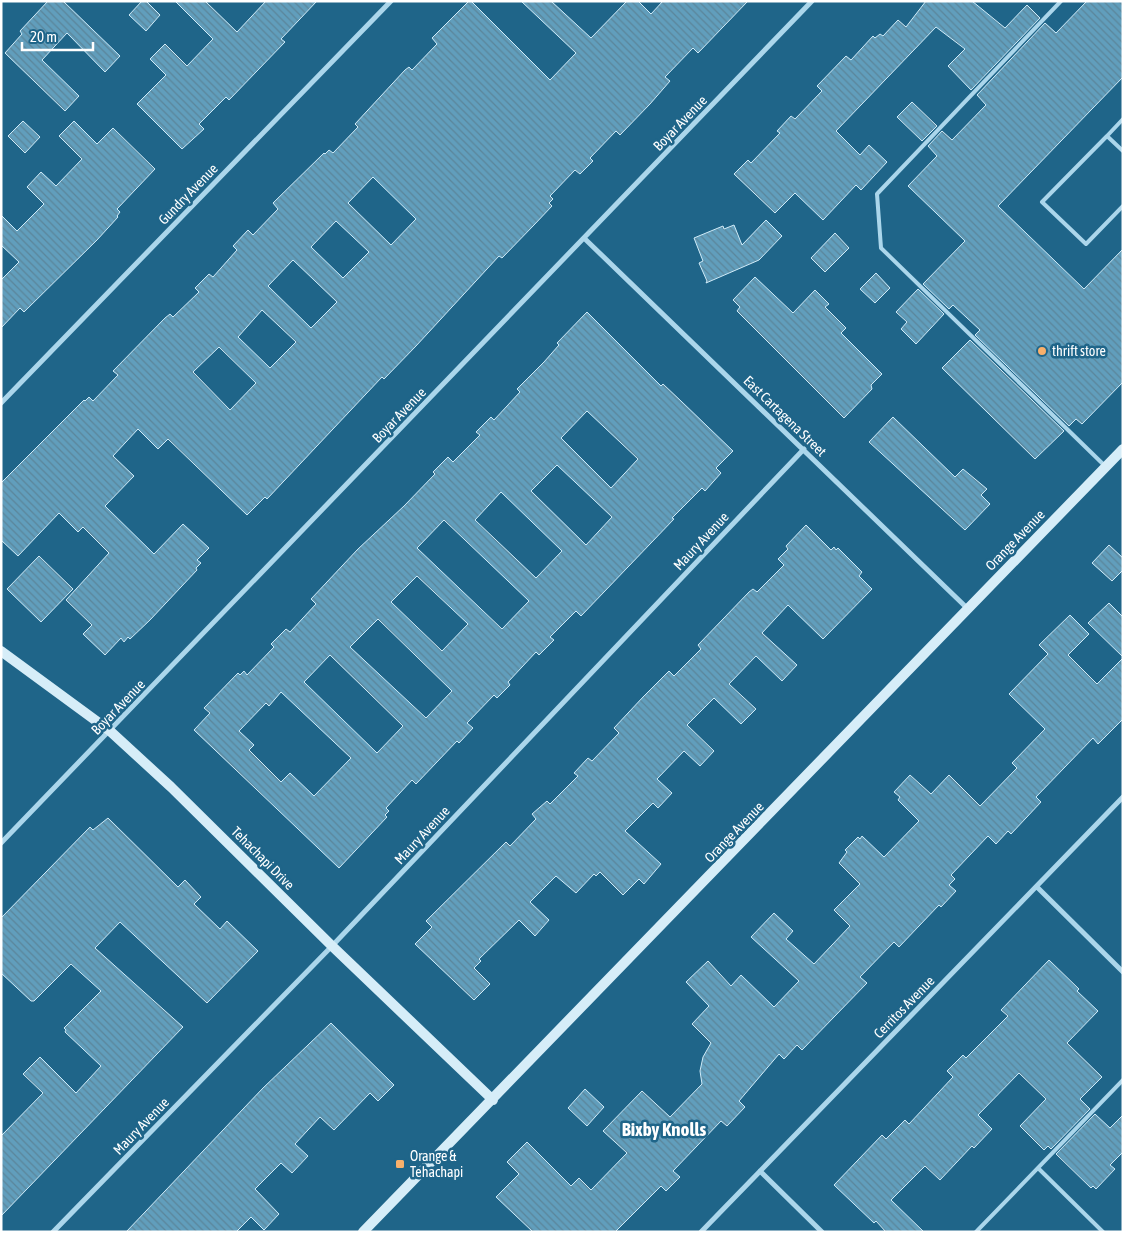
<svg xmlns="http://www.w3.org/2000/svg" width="1124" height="1233" viewBox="0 0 1124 1233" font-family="'Asap Condensed',sans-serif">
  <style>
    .building { fill: url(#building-back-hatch); stroke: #d0ebf8; fill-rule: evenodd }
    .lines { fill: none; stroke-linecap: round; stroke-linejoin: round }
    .lane { stroke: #abd6eb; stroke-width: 4 }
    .street { stroke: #abd6eb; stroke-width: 5 }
    .secondary { stroke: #d6edf8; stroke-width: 10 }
    .poi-dot { fill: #f9b06b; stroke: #1f6589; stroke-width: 2 }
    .labels { text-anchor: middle; stroke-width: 5; stroke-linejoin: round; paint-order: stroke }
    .street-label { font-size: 14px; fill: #fff; stroke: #1f6589 }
    .poi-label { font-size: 14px; fill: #fff; stroke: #1f6589; text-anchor: start }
    .district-label { font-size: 19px; font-weight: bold; fill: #fff; stroke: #1f6589 }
  </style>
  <defs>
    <pattern id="building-back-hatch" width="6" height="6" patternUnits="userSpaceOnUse" patternTransform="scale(1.25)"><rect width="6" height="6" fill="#619ebc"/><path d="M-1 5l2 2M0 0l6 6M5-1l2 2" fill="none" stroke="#5b859a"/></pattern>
  </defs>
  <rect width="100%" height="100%" fill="#1f6589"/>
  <path class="building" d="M48 1H63L120 56 105 72 67 33 42 60 79 96 65 111 5 53 22 34 20 31Z
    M142 1H146L160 15 146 31 129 15Z
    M175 1H205L237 32 266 1H317L281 39 285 42 229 100 226 97 199 124 204 129 182 149 137 104 166 75 150 59 165 44 187 66 213 39Z
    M469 1H471L550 80 576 53 521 1H551L591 38 627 1H638L651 14 663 1H748L698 53 693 48 665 77 670 81 650 104 620 135 616 131 590 158 593 161 580 174 575 170 550 196 553 199 549 203 552 206 534 225 502 258 499 256 416 346 384 379 382 377 267 499 265 497 247 515 168 439 158 449 138 429 113 456 134 476 105 506 154 554 183 524 209 548 197 560 201 563 196 568 197 570 150 620 130 639 128 637 124 642 121 638 105 655 83 634 92 625 66 600 109 553 83 527 78 532 59 513 18 556 1 540V483L84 400 85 401 89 397 93 401 118 375 113 371 165 318 170 314 173 317 199 292 195 288 209 274 213 277 237 250 233 246 248 230 253 235 278 209 273 203 324 153 325 154 329 150 333 153 358 127 355 124 405 70 409 67 412 70 437 44 432 38ZM373 177 416 219 391 245 348 203ZM336 221 369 252 343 278 311 247ZM293 260 337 302 311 328 268 286ZM262 310 296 342 270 368 238 337ZM219 347 256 383 230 410 193 372Z
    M926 1H972L1005 28 1027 5 1040 18 971 90 948 66 965 49 936 27 836 131 860 155 869 145 887 162 861 190 856 185 823 220 795 193 775 213 734 174 748 160 751 163 780 133 777 131 791 116 795 119 822 91 817 86 846 56 851 60 873 36 875 38 880 34 883 36 898 20 906 27Z
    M1087 1H1123V77L998 206 1084 289 1123 249V382L1082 424 1076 419 1069 426 975 335 980 330 953 305 949 309 923 284 965 241 908 186 937 156 928 146 942 131 952 140 986 105 977 95 1045 23 1056 33Z
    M912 102 937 126 922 141 897 117Z
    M23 121 40 137 25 153 8 136Z
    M74 121 97 144 113 128 155 169 117 209 120 212 117 216 118 217 97 240 24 312 20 308 1 328V280L19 262 1 245V215L17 231 44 204 27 187 41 172 56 186 82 159 59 136Z
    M766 220 782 236 759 260 706 283 707 281 699 263 703 261 694 238 723 226 724 229 734 225 742 245Z
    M835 233 849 248 825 272 811 258Z
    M876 273 890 288 875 303 860 289Z
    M755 277 793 313 815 290 829 304 825 307 846 328 841 333 882 374 871 385 872 389 844 418 737 311 740 307 733 300Z
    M918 289 944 314 916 344 901 329 907 322 896 312Z
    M587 312 661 386 663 384 681 401 733 451 716 468 721 473 705 491 702 488 672 518 674 519 581 616 576 611 550 637 554 640 539 655 536 652 508 682 510 685 497 698 494 695 467 723 473 728 459 743 457 741 416 784 412 780 386 808 389 811 385 815 387 817 339 868 194 730 210 713 204 708 238 673 240 675 244 671 247 675 274 647 271 644 286 629 290 632 316 604 311 599 358 549 404 506 435 474 433 472 448 457 453 462 480 435 476 432 491 417 494 420 520 392 517 389 544 362 559 345 557 343ZM587 411 638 459 611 488 561 438ZM557 465 612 517 586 545 531 491ZM501 492 562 551 536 578 475 520ZM444 520 529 601 502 629 417 548ZM417 576 468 624 442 651 391 602ZM378 619 452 691 426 718 350 647ZM330 655 403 726 377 753 304 682ZM281 692 351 758 314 796 290 773 281 782 249 750 254 745 239 731 266 703 269 706Z
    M970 340 1064 431 1035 459 942 368Z
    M893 417 955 477 963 469 987 489 981 495 990 504 965 530 869 442Z
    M806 525 831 550 834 547 836 550 838 548 862 572 859 576 872 589 823 639 788 605 762 633 797 665 782 681 756 656 729 684 756 709 741 724 714 698 687 725 714 751 700 766 684 751 657 779 672 793 658 808 653 803 625 831 661 864 644 884 639 879 623 895 600 872 596 876 594 874 576 893 556 876 530 902 549 920 535 936 519 920 479 959 481 961 474 968 490 984 474 1000 415 944 432 927 426 921 506 842 510 846 536 819 532 814 547 801 550 804 578 776 574 773 588 758 592 761 619 733 614 728 643 697 669 671 674 676 701 649 698 645 749 592 753 589 757 592 784 565 778 559 788 549 786 546Z
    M1109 545 1123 558V570L1112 581 1092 563Z
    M39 556 73 589 41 622 7 589Z
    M1109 603 1123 617V657L1088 623Z
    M1070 615 1089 634 1068 655 1097 684 1123 658V719L1098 744 1093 738 1036 797 1041 802 1011 834 1008 831 996 844 988 836 951 875 955 879 949 885 956 891 941 907 939 905 899 947 894 942 860 977 867 983 802 1050 797 1045 784 1059 779 1054 739 1101 745 1107 727 1126 721 1121 673 1171 680 1177 666 1191 661 1186 615 1232H533L496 1197 519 1174 507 1162 527 1142 571 1186 579 1178 591 1190 627 1153 603 1131 642 1091 670 1117 702 1084 700 1071 703 1057 711 1043 692 1024 709 1006 686 982 708 961 731 986 741 975 774 1007 799 981 751 937 774 913 793 931 786 939 814 964 850 926 834 910 860 884 839 863 847 852 845 850 858 837 860 839 862 836 884 857 919 821 898 800 900 797 894 792 910 775 931 794 949 775 980 806 1017 768 1012 763 1045 729 1009 694 1048 654 1039 645Z
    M108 818 178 887 185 880 201 897 194 904 220 929 227 921 258 951 207 1003 120 922 95 948 183 1027 1 1216V1136L43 1093 23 1074 40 1057 76 1093 101 1066 65 1032 66 1030 64 1028 101 991 71 964 34 1001H31L1 973V918L90 827 93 830Z
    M1049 960 1079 989 1077 991 1098 1011 1067 1043 1102 1077 1080 1099 1090 1109 1051 1149 1048 1146 1044 1150 1020 1126 1046 1099 1019 1073 978 1115 992 1129 974 1148 972 1146 940 1180 925 1166 891 1200 924 1232H886L876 1221 874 1223 834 1185 882 1135 886 1139 905 1120 909 1124 953 1077 947 1071 963 1055 966 1058 1008 1016 1001 1010Z
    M331 1023 394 1085 378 1101 370 1093 334 1130 320 1117 295 1144 308 1156 292 1173 281 1163 255 1189 279 1214 264 1230 251 1217 236 1232H126L263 1088Z
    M585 1089 604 1107 587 1126 568 1108Z
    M1095 1114 1110 1128 1123 1115V1152L1110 1165 1115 1169 1096 1189 1093 1186 1091 1188 1056 1154Z"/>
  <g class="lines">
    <path class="lane" d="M1061 1 877 194 881 248 1104 465
      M1123 119 1107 136 1123 151
      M1107 136 1042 202 1086 244 1123 206
      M1038 1168 1103 1232
      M976 1232 1123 1080"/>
    <path class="street" d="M585 239 968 609
      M1 403 391 1
      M1 843 812 1
      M1037 887 1123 972
      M760 1171 822 1232
      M53 1232 332 946 804 449
      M701 1232 1123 797"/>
    <path class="secondary" d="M1 651 110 731 171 787 332 946 493 1100
      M363 1232 1123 449"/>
  </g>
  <g class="poi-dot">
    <circle cx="1042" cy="351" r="5"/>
    <rect x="395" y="1159" width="10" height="10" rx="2.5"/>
  </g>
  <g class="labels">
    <g class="street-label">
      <text transform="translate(680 123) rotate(-46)" y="5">Boyar Avenue</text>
      <text transform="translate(188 194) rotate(-46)" y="5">Gundry Avenue</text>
      <text transform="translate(399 415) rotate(-46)" y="5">Boyar Avenue</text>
      <text transform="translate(785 416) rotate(44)" y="5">East Cartagena Street</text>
      <text transform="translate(1015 540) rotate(-46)" y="5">Orange Avenue</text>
      <text transform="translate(701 541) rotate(-47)" y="5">Maury Avenue</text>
      <text transform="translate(118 707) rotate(-46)" y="5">Boyar Avenue</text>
      <text transform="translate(734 832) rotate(-46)" y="5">Orange Avenue</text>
      <text transform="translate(422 835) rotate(-47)" y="5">Maury Avenue</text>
      <text transform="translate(263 858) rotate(45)" y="5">Tehachapi Drive</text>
      <text transform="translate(904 1007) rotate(-46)" y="5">Cerritos Avenue</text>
      <text transform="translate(141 1126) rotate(-46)" y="5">Maury Avenue</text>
    </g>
    <g class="poi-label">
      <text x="1052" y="356">thrift store</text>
      <text x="410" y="1161">Orange &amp;<tspan x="410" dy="16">Tehachapi</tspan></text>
    </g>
    <g class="district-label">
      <text x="664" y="1136">Bixby Knolls</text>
    </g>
  </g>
  <rect width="1124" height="1233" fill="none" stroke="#ffffff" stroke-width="5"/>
  <path d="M22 42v8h71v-8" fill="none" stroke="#ffffff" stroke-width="2.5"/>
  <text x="30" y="42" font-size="15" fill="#ffffff" stroke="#1f6589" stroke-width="4" paint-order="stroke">20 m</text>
</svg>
